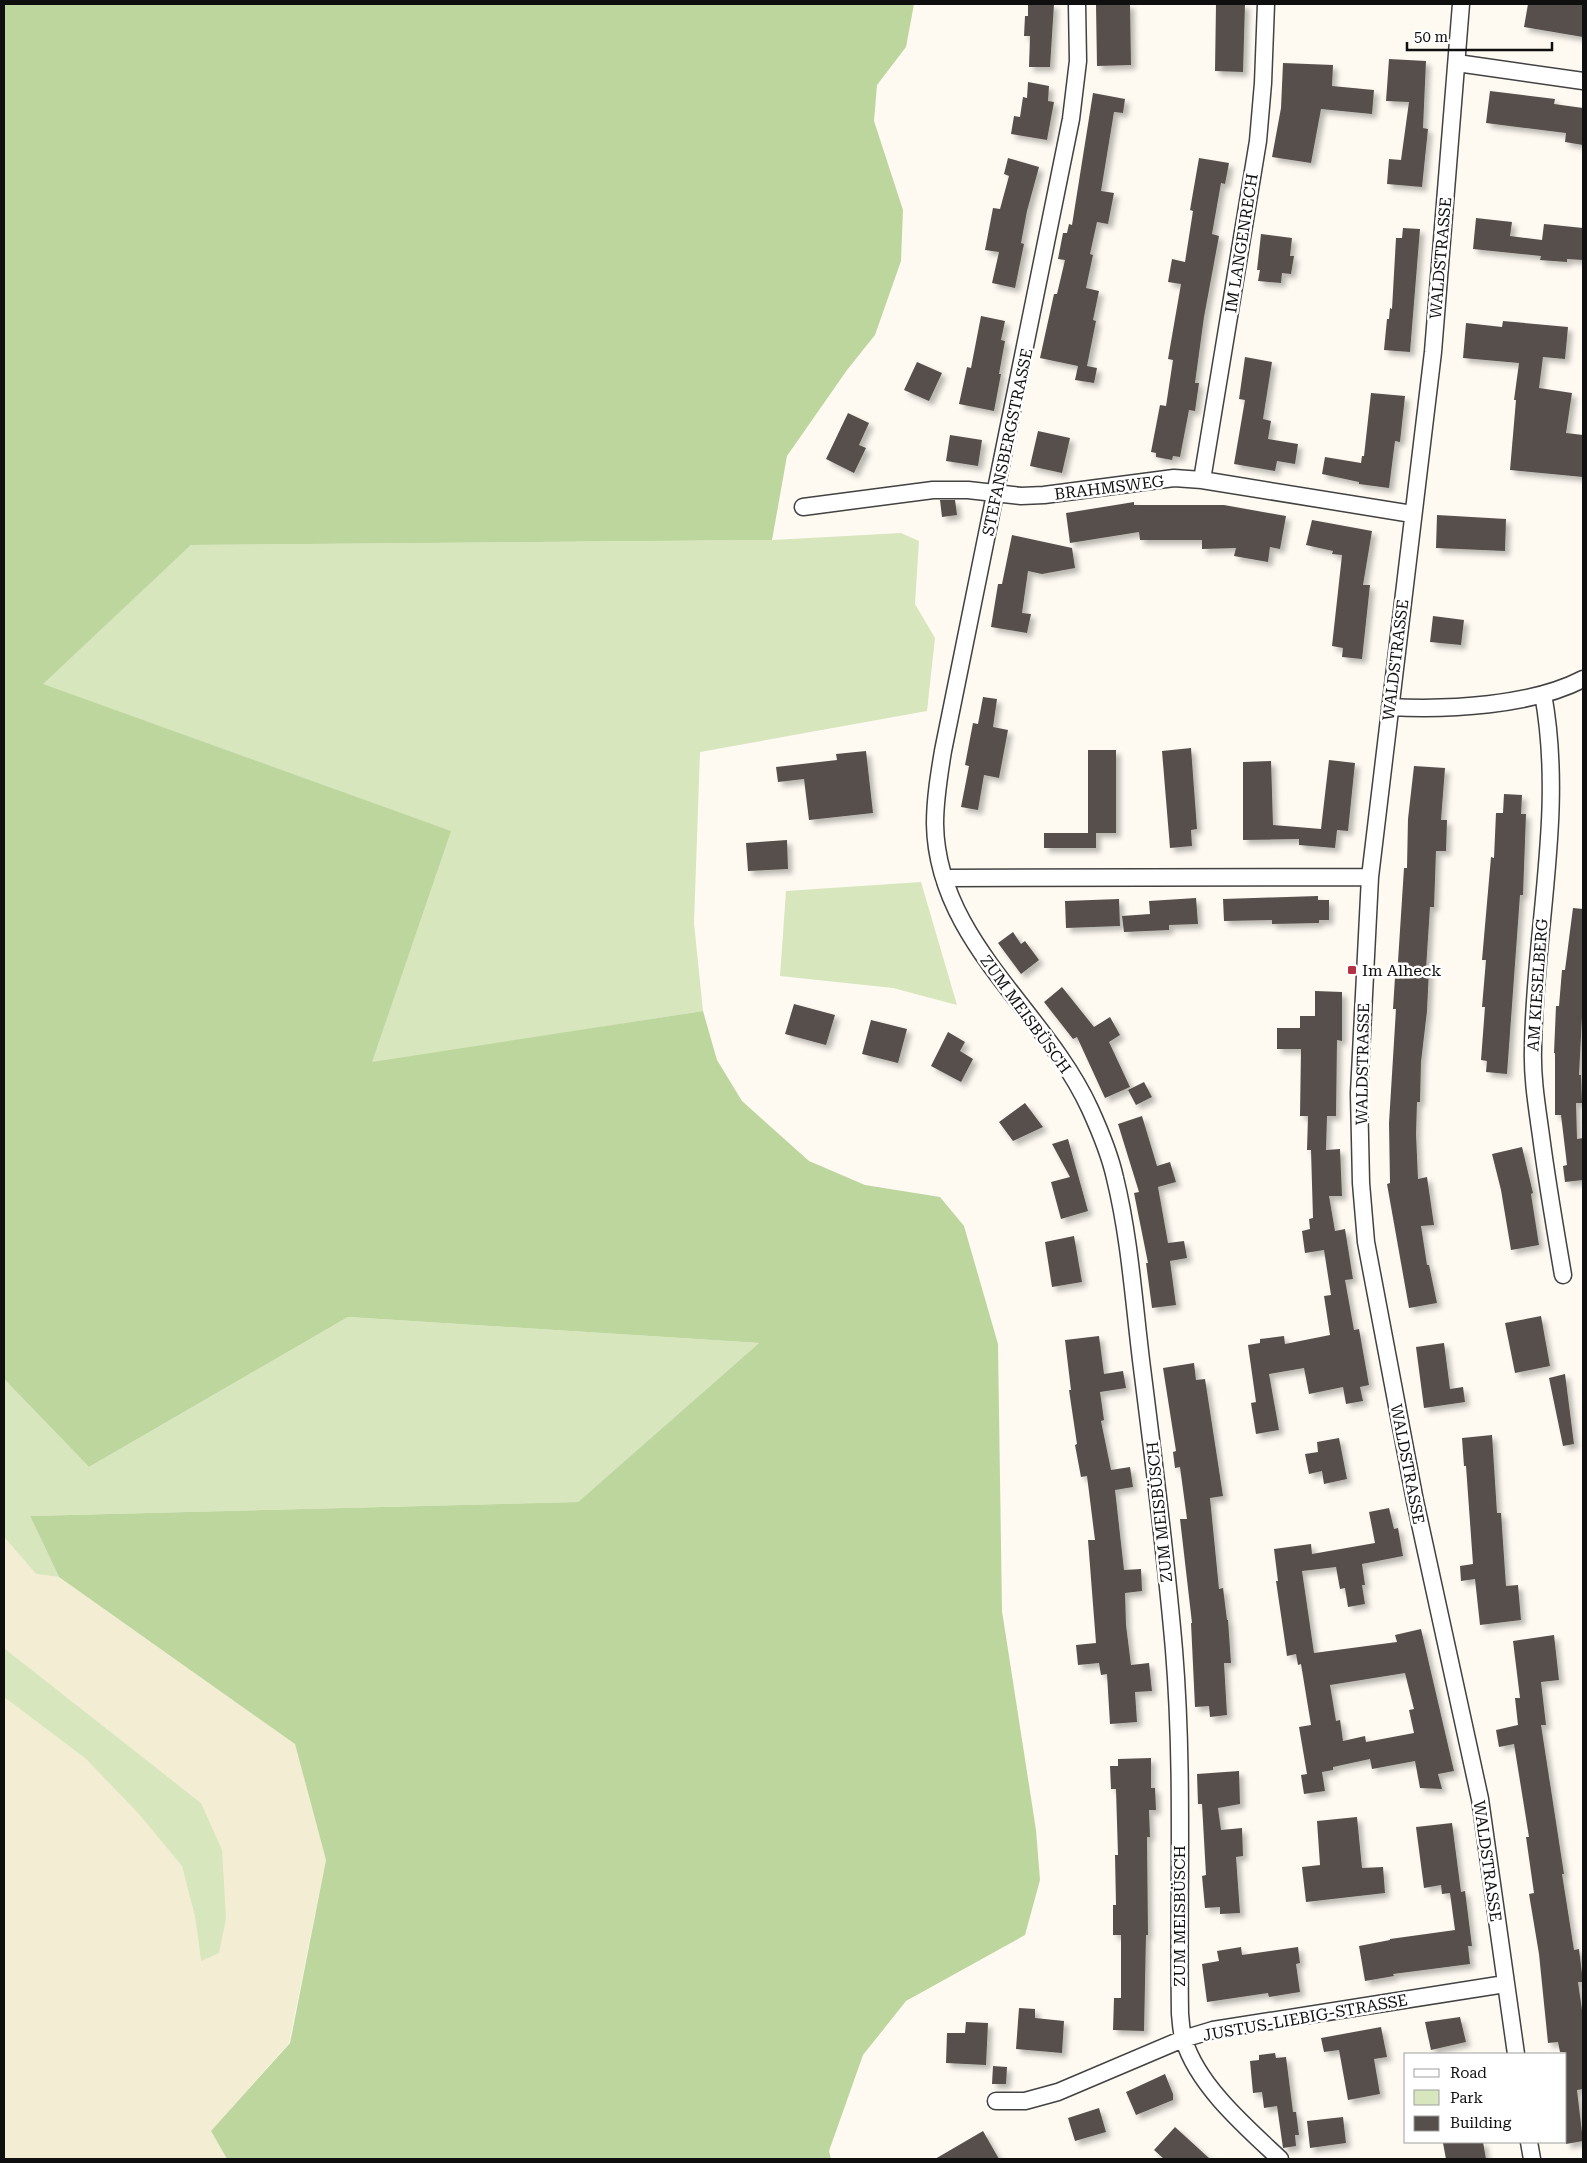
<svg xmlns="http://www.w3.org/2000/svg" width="1587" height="2163" viewBox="0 0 1587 2163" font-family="'Roboto Serif',serif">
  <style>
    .farmland { fill: #f2edd3 }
    .green { fill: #d7e6bd }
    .forest { fill: #bdd69e }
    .building { fill: #574f4c; fill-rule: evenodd; filter: url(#shadow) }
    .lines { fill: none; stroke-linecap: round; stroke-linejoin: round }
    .minor-casing { stroke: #424242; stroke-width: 19 }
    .minor { stroke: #fff; stroke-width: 16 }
    .poi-dot { fill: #b53145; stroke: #fff; stroke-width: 2 }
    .labels { text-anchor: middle; stroke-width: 5; stroke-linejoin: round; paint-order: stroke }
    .street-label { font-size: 16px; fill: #0f0f0f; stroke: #fff }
    .poi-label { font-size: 16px; fill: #0f0f0f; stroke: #fff; text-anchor: start }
  </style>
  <defs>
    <filter id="shadow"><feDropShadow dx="4.5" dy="4.5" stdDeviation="2.5" flood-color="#0004"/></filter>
  </defs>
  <rect width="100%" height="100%" fill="#fefaf2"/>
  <path class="farmland" d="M4 1537 36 1574 59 1577 295 1743 326 1860 289 2043 211 2131 227 2159H4V1697L86 1759 140 1814 182 1866 195 1917 201 1961V1803L4 1648Z"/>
  <path class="green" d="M901 533 919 541 915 604 935 638 927 711 700 752 694 923 703 1011 372 1063 42 684 191 545 772 540Z
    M921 882 957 1005 893 988 780 976 786 891Z
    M348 1317 759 1343 578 1502 30 1516 59 1577 36 1574 4 1537V1379L89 1467Z
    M4 1648 201 1803 222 1850 226 1918 219 1953 201 1961 195 1917 182 1866 139 1814 86 1759 4 1697Z"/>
  <path class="forest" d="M4 4H914L906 47 877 85 874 121 903 210 901 261 875 335 847 370 787 456 772 540 191 545 43 684 451 831 372 1062 703 1011 717 1060 742 1101 809 1161 865 1185 940 1197 964 1226 998 1344 1002 1611 1036 1830 1040 1880 1025 1935 906 2001 863 2055 829 2151 831 2159H227L211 2131 290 2043 326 1860 295 1744 59 1577 30 1516 578 1502 759 1343 348 1317 89 1467 4 1379Z"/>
  <path class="building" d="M1028 4H1054L1050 67H1029L1030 36H1024L1025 16H1028Z
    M1096 4H1130L1131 65 1097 66Z
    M1216 4H1245L1243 72 1215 71Z
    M1528 4H1583V37L1524 27Z
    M1389 59 1426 61 1423 128 1428 129 1422 187 1387 184 1389 159 1401 160 1409 102 1386 101Z
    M1283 63 1333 65 1332 86 1374 90 1372 114 1321 109 1311 163 1272 157 1281 108Z
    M1028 82 1049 86 1048 101 1054 102 1047 140 1011 134 1014 116 1020 117 1023 97 1027 98Z
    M1490 91 1555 99 1554 104 1583 108V145L1565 142 1566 133 1486 123Z
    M1093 93 1125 99 1123 113 1114 112 1101 191 1114 193 1108 224 1097 222 1090 254 1093 255 1086 288 1099 291 1093 320 1096 321 1087 366 1097 368 1094 383 1075 380 1078 366 1040 358 1054 294H1057L1065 260 1058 259 1063 233H1067L1069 224 1072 225Z
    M1008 158 1039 167 1027 211 1021 243 1024 244 1015 288 992 283 999 252 985 250 993 208 1000 209 1009 176 1004 174Z
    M1199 158 1229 163 1225 184 1221 183 1212 234 1219 236 1204 317 1195 383H1199L1195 411 1189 410 1180 457 1173 456 1172 460 1156 457V453L1151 452 1160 405 1166 406 1173 360 1168 359 1181 284 1168 282 1172 259 1185 262 1193 211 1190 210Z
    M1476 218 1512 222 1510 236 1542 240 1544 224 1583 228V260L1567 259V262L1540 260 1541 256 1473 249Z
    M1403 228 1420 229 1410 352 1384 350 1387 319H1389L1390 308 1392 309 1396 238H1402Z
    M1261 234 1292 238 1290 256H1294L1291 274 1282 273 1281 283 1258 281 1260 270H1257Z
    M981 316 1005 321 1001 340 1005 341 999 374H1001L994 411 959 404 967 367 971 368Z
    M1503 321 1568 327 1565 359 1543 357 1539 388 1572 393 1566 433 1583 435V477L1510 470 1516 400H1514L1519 363 1463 358 1466 323 1502 327Z
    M1245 357 1272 362 1263 419 1271 421 1268 439 1298 444 1295 464 1277 461 1275 471 1234 464 1245 400 1239 399Z
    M917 362 942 373 929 401 904 390Z
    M1371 393 1405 396 1400 442 1395 441 1389 488 1359 484V482L1322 474 1325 457 1361 463 1362 456H1364Z
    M848 413 869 423 859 445 866 448 854 473 826 459Z
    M1038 431 1070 438 1062 473 1030 466Z
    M950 435 982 440 978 466 946 461Z
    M940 500H955L957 515 942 517Z
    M1134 502V505H1224L1286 516 1280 549 1270 547 1268 562 1234 556 1236 548 1202 549V540H1140L1139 532 1070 543 1066 513Z
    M1437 515 1506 519 1505 551 1436 548Z
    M1312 520 1372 531 1363 585H1370L1362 659 1342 657 1343 648 1332 646 1342 555 1332 554 1333 551 1306 545Z
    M1012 535 1072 548 1075 568 1042 574 1028 571 1022 613 1031 614 1027 633 991 627 998 584H1002Z
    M1433 616 1464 620 1461 645 1430 642Z
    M983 697 997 699 993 727 1008 730 999 778 984 775 978 810 961 807 969 766 965 765 973 723 978 724Z
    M1191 748 1197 829 1191 830 1192 846 1170 848 1162 751Z
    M1088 750H1116V833H1088Z
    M866 751 873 813 809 820 804 779 778 782 776 767 837 760 836 754Z
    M1329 760 1355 763 1348 831 1337 830 1335 848 1299 845V839L1243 840V762L1271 761 1273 825 1321 829Z
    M1414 766 1445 768 1441 820H1447L1446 851H1436L1434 907H1430L1426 969H1429L1427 1011 1421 1062 1420 1102H1417L1416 1134 1418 1179 1427 1177 1434 1225 1421 1226 1427 1265H1429L1437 1303 1409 1308 1387 1184 1390 1183 1389 1123 1396 1009H1393L1395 977H1397L1404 868H1407L1408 819Z
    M1504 794 1522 795 1521 814H1526L1523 895H1520L1507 1074 1486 1072 1487 1061 1481 1060 1485 1007H1482L1486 960H1482L1491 857 1494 858 1496 813H1503Z
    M1044 833H1096V848H1044Z
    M787 840 788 869 748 871 746 843Z
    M1318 896V900H1329V920H1319V923L1272 924V920L1224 921 1223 899Z
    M1196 898 1198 924 1169 925V930L1124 932 1122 916 1150 914 1149 901Z
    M1119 899 1120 926 1066 928 1065 901Z
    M1573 908 1583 909V997L1579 1075H1581L1582 1103H1576L1577 1139 1583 1138V1180L1565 1182 1563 1166 1567 1165 1561 1115H1555V1053H1554L1556 1006H1559L1562 970H1565Z
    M1013 932 1021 944 1025 941 1039 960 1021 974 998 943Z
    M1062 987 1094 1027 1110 1017 1120 1035 1109 1042 1130 1087 1105 1098 1077 1037 1073 1039 1044 1002Z
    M1315 991 1342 992V1041L1337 1040 1336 1116H1327L1326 1150 1340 1149 1342 1196H1329L1335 1231 1345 1229 1353 1279 1345 1280 1354 1330 1359 1329 1369 1385 1360 1387 1363 1401 1346 1404 1343 1387 1309 1394 1304 1368 1269 1374 1279 1430 1256 1434 1251 1403 1256 1402 1248 1345 1260 1343V1339L1284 1336 1285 1344 1330 1335 1324 1296 1331 1295 1324 1250 1305 1253 1302 1231 1310 1229 1309 1219 1313 1218 1311 1150H1307L1308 1116H1300L1301 1049H1277V1028H1300V1016H1315Z
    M794 1004 835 1015 826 1045 785 1034Z
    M871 1020 907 1029 898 1063 862 1054Z
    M948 1032 965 1042 960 1051 973 1059 961 1082 931 1066Z
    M1144 1082 1152 1097 1136 1105 1128 1090Z
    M1025 1103 1043 1127 1013 1141 999 1122Z
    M1142 1116 1157 1166 1170 1162 1176 1182 1158 1187 1168 1243 1184 1241 1187 1258 1170 1261 1176 1305 1152 1308 1146 1263H1148L1134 1193 1139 1192 1118 1124Z
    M1068 1139 1088 1211 1061 1219 1051 1182 1070 1177 1052 1144Z
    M1522 1147 1533 1193 1531 1194 1539 1245 1511 1250 1501 1190 1492 1154Z
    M1074 1236 1082 1282 1052 1287 1045 1242Z
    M1541 1316 1550 1366 1515 1373 1505 1323Z
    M1099 1336 1104 1374 1123 1371 1126 1388 1100 1392 1104 1420 1101 1421 1111 1470 1130 1467 1133 1487 1115 1490 1124 1570 1141 1569 1142 1591 1125 1593 1126 1625 1131 1665 1149 1663 1152 1691 1135 1692 1137 1722 1110 1724 1107 1674 1101 1675 1099 1663 1078 1665 1076 1645 1096 1643 1088 1540H1095L1087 1476 1081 1477 1075 1445 1077 1444 1069 1390H1071L1065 1340Z
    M1444 1343 1450 1389 1463 1387 1465 1402 1424 1408 1416 1347Z
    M1194 1363 1196 1380 1205 1379 1223 1496 1210 1498 1219 1589 1223 1588 1227 1620H1228L1231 1663H1224L1227 1715 1210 1717 1209 1706 1195 1707 1191 1623H1192L1180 1519H1187L1180 1467 1175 1468 1173 1452 1176 1451 1163 1368Z
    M1565 1374 1574 1444 1563 1446 1549 1378Z
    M1492 1435 1497 1513H1501L1506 1586 1518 1585 1521 1620 1480 1625 1475 1579 1461 1581 1460 1566 1473 1564 1466 1466H1464L1462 1438Z
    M1339 1438 1347 1479 1324 1484 1322 1471 1309 1474 1305 1454 1318 1452 1317 1442Z
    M1389 1508 1394 1529 1398 1528 1403 1556 1362 1564 1365 1585H1362L1365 1604 1348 1607 1345 1588 1340 1589 1336 1567 1302 1571 1314 1653 1397 1642 1395 1635 1421 1629 1454 1771 1438 1774 1442 1789 1420 1788 1415 1761 1372 1769 1370 1759 1333 1767V1770L1322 1772 1325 1791 1304 1794 1301 1775 1307 1774 1299 1727 1311 1725 1301 1664 1298 1665 1296 1654 1287 1656 1276 1581H1278L1274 1549 1311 1544 1312 1554 1375 1543 1369 1512ZM1405 1673 1414 1709 1409 1710 1414 1733 1366 1742 1365 1736 1343 1741 1340 1720 1336 1721 1330 1685Z
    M1554 1635 1559 1680 1541 1682 1546 1725H1541L1564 1874H1562L1574 1950 1579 1949 1583 1982H1578L1583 2017V2089L1577 2090 1583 2141 1566 2144V2052H1560L1558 2042 1548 2043 1539 1954 1529 1894 1534 1893 1526 1837H1529L1514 1744 1499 1747 1496 1730 1518 1725 1515 1698H1520L1513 1641Z
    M1151 1758V1788H1155L1156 1810H1149L1150 1837H1147L1148 1935H1146L1144 2031 1113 2030 1114 1998H1121V1935H1113V1905H1116L1115 1855H1118L1116 1789H1111L1110 1766H1118V1759Z
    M1239 1771 1240 1804 1218 1808 1221 1830 1242 1828 1243 1856 1236 1857 1240 1913 1220 1914V1907L1205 1908 1202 1876 1206 1875 1202 1804H1198L1197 1774Z
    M1357 1817 1362 1868 1383 1867 1385 1893 1306 1902 1302 1867 1320 1865 1317 1821Z
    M1452 1823 1461 1892 1465 1891 1472 1946H1468L1470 1964 1393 1974 1394 1976 1365 1981 1359 1946 1390 1940V1939L1455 1930 1450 1893 1442 1894 1441 1885 1424 1888 1416 1827Z
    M1241 1947 1242 1955 1298 1947 1300 1963 1296 1964 1300 1992 1269 1997 1268 1993 1207 2002 1202 1964 1219 1961 1217 1951Z
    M1019 2008 1035 2009V2018L1064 2021 1062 2053 1016 2049Z
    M1460 2017 1466 2042 1431 2050 1425 2022Z
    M966 2022 988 2023 986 2065 946 2063 947 2033H965Z
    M1381 2027 1387 2057 1374 2059 1380 2094 1348 2100 1339 2050 1324 2052 1321 2038Z
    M1275 2053 1276 2058 1286 2057 1293 2112H1296L1299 2135H1295L1296 2146 1283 2148 1277 2106 1264 2108 1262 2092 1253 2093 1250 2061 1259 2060V2055Z
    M993 2066 1007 2067 1006 2084H992Z
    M1165 2074 1173 2094V2100L1136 2115 1126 2092Z
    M1099 2108 1106 2132 1075 2141 1068 2118Z
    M1343 2117 1346 2143 1310 2148 1307 2121Z
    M1175 2127 1210 2159H1164L1154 2150Z
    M983 2131 999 2159H935Z
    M1451 2142H1483L1486 2159H1446L1443 2143Z"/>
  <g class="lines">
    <defs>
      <path id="minor" d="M1077 4 1078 61 1071 119 943 751C939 775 935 799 935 824 937 941 1045 1010 1090 1109 1100 1131 1110 1155 1115 1178 1130 1239 1134 1305 1142 1368 1154 1462 1166 1556 1174 1650 1184 1771 1178 1893 1180 2014 1181 2022 1181 2032 1184 2040 1198 2086 1246 2127 1280 2159
        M1461 4 1433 352 1370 877 1359 1093 1361 1183 1366 1242 1415 1501 1480 1799 1516 2054
        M1457 63 1583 81
        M1202 480 1258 141 1263 83 1266 4
        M803 507 933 490H968L1021 496 1044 495 1174 478 1202 480 1412 514
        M1543 694C1565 812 1534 931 1533 1049 1532 1078 1537 1107 1541 1136 1547 1182 1555 1228 1563 1275
        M1390 707C1448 710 1531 706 1583 679
        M944 878 1370 877
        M996 2101H1025L1058 2092 1183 2039 1213 2030 1505 1984
        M1529 2142 1532 2159"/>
    </defs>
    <use href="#minor" class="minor-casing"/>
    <use href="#minor" class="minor"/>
  </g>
  <rect class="poi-dot" x="1347" y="965" width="10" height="10" rx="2.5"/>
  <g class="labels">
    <g class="street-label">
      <text transform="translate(1241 243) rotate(-81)" y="6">IM LANGENRECH</text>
      <text transform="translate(1440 258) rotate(-85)" y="6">WALDSTRASSE</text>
      <text transform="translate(1007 442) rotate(-78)" y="6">STEFANSBERGSTRASSE</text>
      <text transform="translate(1109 487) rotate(-7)" y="6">BRAHMSWEG</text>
      <text transform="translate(1395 660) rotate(-83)" y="6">WALDSTRASSE</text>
      <text transform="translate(1537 985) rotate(-86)" y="6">AM KIESELBERG</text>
      <text transform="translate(1026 1014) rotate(54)" y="6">ZUM MEISBÜSCH</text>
      <text transform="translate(1362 1064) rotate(-89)" y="6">WALDSTRASSE</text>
      <text transform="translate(1408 1464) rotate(79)" y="6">WALDSTRASSE</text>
      <text transform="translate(1159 1512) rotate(-96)" y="6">ZUM MEISBÜSCH</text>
      <text transform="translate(1488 1861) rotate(82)" y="6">WALDSTRASSE</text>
      <text transform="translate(1179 1916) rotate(-90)" y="6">ZUM MEISBÜSCH</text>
      <text transform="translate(1305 2017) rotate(-10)" y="6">JUSTUS-LIEBIG-STRASSE</text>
    </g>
    <g class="poi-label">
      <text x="1362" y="976">Im Alheck</text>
    </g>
  </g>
  <rect width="1587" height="2163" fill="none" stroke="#0f0f0f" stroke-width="10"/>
  <rect x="1404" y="2053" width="162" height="90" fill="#ffffff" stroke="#9f9f9f"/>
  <rect x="1414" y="2069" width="25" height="8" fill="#ffffff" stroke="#9f9f9f"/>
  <text x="1450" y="2078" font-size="15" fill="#0f0f0f">Road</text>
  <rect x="1414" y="2090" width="25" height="15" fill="#d7e6bd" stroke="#9f9f9f"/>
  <text x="1450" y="2103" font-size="15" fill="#0f0f0f">Park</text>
  <rect x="1414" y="2116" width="25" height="15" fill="#574f4c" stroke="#9f9f9f"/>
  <text x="1450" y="2128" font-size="15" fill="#0f0f0f">Building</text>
  <path d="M1407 42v8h145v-8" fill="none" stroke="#0f0f0f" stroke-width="2.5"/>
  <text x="1414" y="42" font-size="15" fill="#0f0f0f" stroke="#ffffff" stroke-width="4" paint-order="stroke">50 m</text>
</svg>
